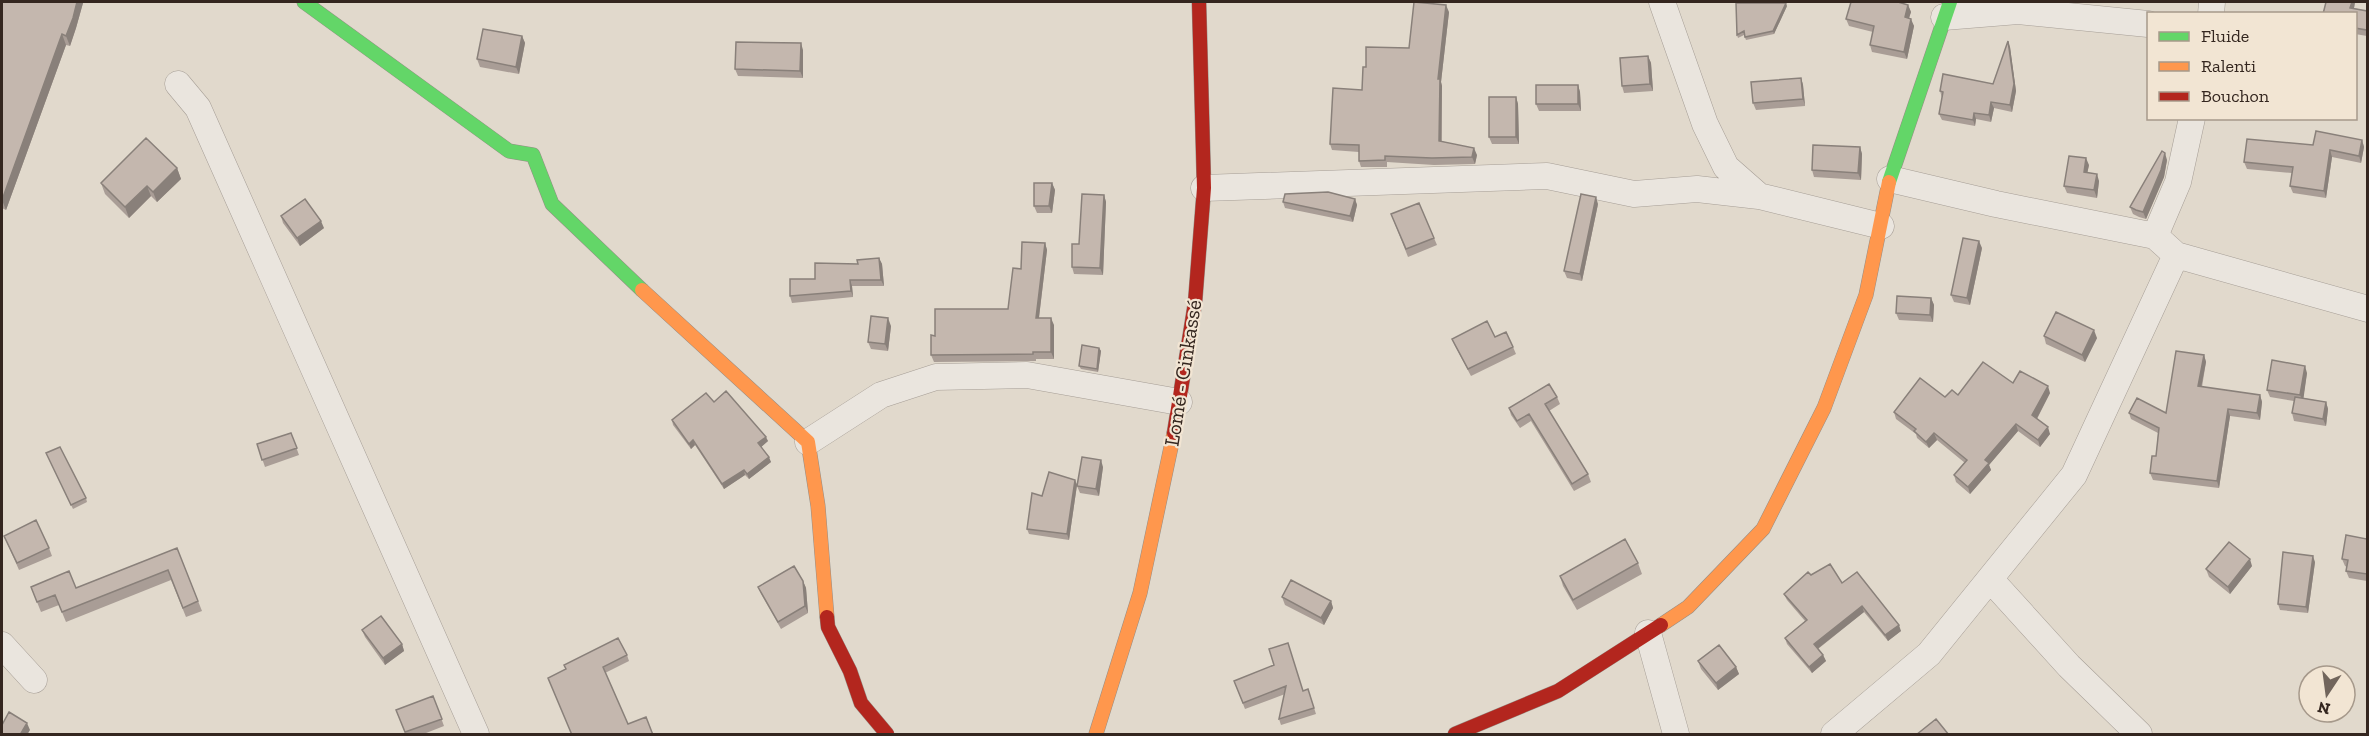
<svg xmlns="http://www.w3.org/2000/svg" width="2369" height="736" viewBox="0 0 2369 736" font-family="'Zilla Slab',serif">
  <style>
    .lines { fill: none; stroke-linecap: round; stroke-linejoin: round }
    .street-casing { stroke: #a69e96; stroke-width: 27 }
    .fast-casing { stroke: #968e86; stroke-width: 15 }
    .slow-casing { stroke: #968e86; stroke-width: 15 }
    .jam-casing { stroke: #968e86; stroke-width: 15 }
    .street { stroke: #eae5de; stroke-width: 26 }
    .fast { stroke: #63d668; stroke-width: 14 }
    .slow { stroke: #ff974d; stroke-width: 14 }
    .jam { stroke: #b3261e; stroke-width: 14 }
    .wall { fill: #a99d96 }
    .shaded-wall { fill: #89807a }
    .building { fill: #c4b7ae; stroke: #89807a; stroke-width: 1.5 }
    .labels { text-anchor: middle; stroke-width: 4.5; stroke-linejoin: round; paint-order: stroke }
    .street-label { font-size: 21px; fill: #34261f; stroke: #f2e5d3 }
  </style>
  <rect width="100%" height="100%" fill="#e1d9cc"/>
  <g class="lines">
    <defs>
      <path id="street" d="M1662 2 1705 124 1726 167 1759 196
        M2211 14 2212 2
        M1944 17 2018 11 2148 24
        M178 84 198 108 476 734
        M1890 179 1996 204 2155 236 2176 255 2368 309
        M1204 188 1547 176 1634 194 1697 189 1759 196 1881 226
        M2155 236 2178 182 2192 118
        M808 442 881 395 936 377 1027 375 1179 402
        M1990 579 2069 666 2139 734
        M1648 633 1676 734
        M2 645 34 680
        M1834 734 1929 654 2074 475 2176 255"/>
      <path id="fast" d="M304 2 509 151 533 155 552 204 642 290
        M1889 182 1950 2"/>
      <path id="slow" d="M642 290 808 442 818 506 827 617
        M1661 625 1688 607 1763 529 1824 408 1866 295 1889 182
        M1096 734 1140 593 1174 433"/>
      <path id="jam" d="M1174 433 1195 303 1204 188 1199 2
        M827 617 828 627 850 671 861 703 887 734
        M1455 734 1558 691 1661 625"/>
    </defs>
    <use href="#street" class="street-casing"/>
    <use href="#fast" class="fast-casing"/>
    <use href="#slow" class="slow-casing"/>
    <use href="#jam" class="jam-casing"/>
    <use href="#street" class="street"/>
    <use href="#fast" class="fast"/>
    <use href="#slow" class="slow"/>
    <use href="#jam" class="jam"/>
  </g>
  <path class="wall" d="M2 2H83V3L76 28 70 46 66 45 6 210 2 208Z
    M1851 2H1901V3L1908 5 1911 12 1909 18 1914 26 1907 59 1872 52 1870 45 1873 32 1849 26 1846 19Z
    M2326 2H2355L2354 8 2367 11V36L2355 34V14Z
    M1787 6 1774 34 1746 40 1744 35 1738 38 1737 35Z
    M1449 12 1441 82 1442 86V141L1477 155 1475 164 1434 165 1387 162V167H1361L1359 161V152L1332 150 1330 144 1362 90 1366 67 1409 48Z
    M522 36 525 43 519 74 480 67 477 59Z
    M2010 47 2016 91 2012 112 1994 108 1991 122 1976 119 1975 126 1942 120 1939 114 1942 98 1940 91 1993 84Z
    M803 50V78L738 76 735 69Z
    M1648 56 1651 63 1653 91 1624 93 1622 86Z
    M1801 78 1803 85 1805 106 1756 110 1753 103Z
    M1578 85 1580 92 1581 111H1539L1536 104Z
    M1516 97 1518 104 1519 144H1492L1489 137Z
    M2362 140 2364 147 2361 163 2332 157 2326 198 2293 193 2290 186 2292 173 2247 169 2244 162 2313 145Z
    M1860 147 1862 154 1861 180 1814 177 1812 170Z
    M2167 160 2164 177 2146 219 2139 217 2133 214 2130 207Z
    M2089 165 2087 173 2099 181 2097 198 2067 193 2064 186Z
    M177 168 181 179 157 202 151 196 129 218 105 194 101 183Z
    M1052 183 1055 190 1052 213H1037L1034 206Z
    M1104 195 1106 202 1103 275 1074 274 1072 267 1079 244Z
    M1355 199 1357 205 1353 222 1285 208 1283 202Z
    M1419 203 1437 245 1408 257 1391 214Z
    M1598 204 1582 281 1567 278 1564 271Z
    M281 216 324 228 300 246 283 223Z
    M1045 243 1047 250 1039 318 1054 325V359H1036V361L934 362 931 355 935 336 1008 309 1021 269Z
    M1982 248 1970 305 1954 302 1951 295Z
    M879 258 882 264 884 286H852L853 297 792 303 790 296 815 279 858 264Z
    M1931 298 1934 305 1933 322 1899 320 1896 313Z
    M891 326 888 351 871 349 868 342Z
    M2044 336 2097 338 2085 362 2046 344Z
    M1495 337 1513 347 1516 354 1471 376 1455 346 1452 339Z
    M1099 348 1101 351 1098 372 1081 369 1079 366Z
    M2204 355 2206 362 2202 387 2260 395 2262 402 2260 420 2230 416 2219 488 2153 480 2150 473 2156 456 2158 433 2131 419 2129 413H2166Z
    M2307 373 2303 398 2326 402 2328 409 2326 426 2294 421 2292 413 2294 401 2270 397 2267 390Z
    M2050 393 2037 419 2050 434 2040 447 2018 431 1989 465 1991 470 1970 494 1956 482 1954 475 1965 463 1937 440 1929 448 1917 438 1916 434 1896 419 1894 412 1945 397 1958 395Z
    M1557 397 1560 404 1549 411 1588 474 1591 482 1574 491 1531 421 1520 428 1511 415 1509 408Z
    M714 402 768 441 761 447 771 462 749 479 745 475 724 489 695 445 691 449 673 425 672 420Z
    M291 433 299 455 265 467 257 444Z
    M48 457 86 498 87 502 73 509Z
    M1103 467 1099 496 1080 493 1077 486Z
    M1075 480 1077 485 1069 540 1029 534 1027 529 1042 496Z
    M4 536 49 548 52 556 19 570Z
    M2367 539V581L2349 578 2346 571 2347 567 2345 566 2342 559Z
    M177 548 202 611 186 617 171 580 66 622 59 605 41 612 31 587 76 588Z
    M2315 562 2308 613 2280 610 2278 604Z
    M1638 563 1642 574 1577 610 1563 586 1560 576Z
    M2252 566 2230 594 2209 577 2206 569Z
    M1811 575 1842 583 1901 631 1888 641 1864 612 1818 649 1823 655 1826 661 1812 673 1787 644 1785 638 1805 621 1787 600 1784 594Z
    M803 581 806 588 808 613 781 629 761 594 758 587Z
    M1282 597 1331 601 1333 608 1324 625 1285 605Z
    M362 630 402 644 404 651 385 665 365 637Z
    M627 655 629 661 605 673 628 724 653 735H572L566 669 564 665Z
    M1698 661 1736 667 1739 674 1718 690 1701 669Z
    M1274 665 1303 691 1308 689 1316 714 1281 725 1279 719 1285 694 1245 709 1234 681Z
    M433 696 444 726 421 735H406L396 710Z"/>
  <path class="shaded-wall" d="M77 2H83V3L76 28 70 46 66 36Z
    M2352 2H2355L2353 14 2350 8Z
    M1786 3 1787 6 1774 34 1773 31Z
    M1446 5 1449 12 1441 82 1442 86 1441 148 1439 141 1438 79Z
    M1908 5 1911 12 1907 24 1905 17Z
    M1911 19 1914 26 1907 59 1904 52Z
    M62 34 66 45 6 210 2 200Z
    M522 36 525 43 519 74 516 67Z
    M2008 41 2010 47 2016 91 2012 112 2010 105Z
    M801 43 803 50V78L800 71Z
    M1648 56 1651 63 1653 91 1650 84Z
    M1801 78 1803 85 1805 106 1803 99Z
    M1578 85 1580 92 1581 111 1578 104Z
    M1516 97 1518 104 1519 144 1516 137Z
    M1991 102 1994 108 1991 122 1989 115Z
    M1974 113 1976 119 1975 126 1973 120Z
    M2362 140 2364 147 2361 163 2359 156Z
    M1860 147 1862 154 1861 180 1858 173Z
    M1474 148 1477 155 1475 164 1472 157Z
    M2330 150 2332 157 2326 198 2324 191Z
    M2165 153 2167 160 2164 177 2146 219 2143 212Z
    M2086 158 2089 165 2086 179 2084 172Z
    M177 168 181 179 157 202 153 192Z
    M2097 174 2099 181 2097 198 2094 190Z
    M1052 183 1055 190 1052 213 1049 206Z
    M147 186 151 196 129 218 125 207Z
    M1104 195 1106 202 1103 275 1100 268Z
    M1596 197 1598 204 1582 281 1580 274Z
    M1355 199 1357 205 1353 222 1350 216Z
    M321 221 324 228 300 246 297 238Z
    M1979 241 1982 248 1970 305 1967 298Z
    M1045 243 1047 250 1038 325 1036 318Z
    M879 258 882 264 884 286 881 280Z
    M850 280 852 286 853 297 851 291Z
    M1931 298 1934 305 1933 322 1930 315Z
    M888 318 891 326 888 351 885 344Z
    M1051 318 1054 325V359L1051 352Z
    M2094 330 2097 338 2085 362 2082 355Z
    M1099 348 1101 351 1098 372 1097 369Z
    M2204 355 2206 362 2200 393 2198 386Z
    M2305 366 2307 373 2303 402 2300 395Z
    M2048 386 2050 393 2035 422 2032 415Z
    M2260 395 2262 402 2260 420 2257 413Z
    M2326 402 2328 409 2326 426 2323 419Z
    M2228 409 2230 416 2219 488 2217 481Z
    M2016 424 2018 431 1989 465 1991 470 1970 494 1968 487 1985 460Z
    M2048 427 2050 434 2040 447 2038 440Z
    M1934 433 1937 440 1929 448 1926 442Z
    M766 437 768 441 760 448 758 443Z
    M693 440 695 445 691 449 689 444Z
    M769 457 771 462 749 479 747 474Z
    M1101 460 1103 467 1099 496 1096 489Z
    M744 470 745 475 724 489 722 484Z
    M1075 480 1077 485 1069 540 1067 534Z
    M2313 556 2315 562 2308 613 2306 607Z
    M2250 559 2252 566 2230 594 2228 587Z
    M803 581 806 588 808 613 805 606Z
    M1331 601 1333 608 1324 625 1321 618Z
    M1862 606 1864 612 1816 650 1814 644Z
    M1899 625 1901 631 1888 641 1885 635Z
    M402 644 404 651 385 665 383 658Z
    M1823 655 1826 661 1812 673 1809 667Z
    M1736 667 1739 674 1718 690 1716 683Z
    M27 723 30 730 27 735H20Z"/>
  <path class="building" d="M2 2H77L73 18 66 36 62 34 2 200Z
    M1414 2 1446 5 1438 79H1440L1439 141 1474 148 1472 157 1432 158 1385 156V160L1359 161V145L1330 144 1333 88 1362 90 1363 67H1366V47L1409 48Z
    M1851 2H1898L1908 5 1905 17 1911 19 1904 52 1870 45 1874 26 1846 19Z
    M2326 2H2352L2350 8 2367 11V30L2355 28V14H2323Z
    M1736 3H1786L1773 31 1745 37 1744 31 1737 35Z
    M483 29 522 36 516 67 477 59Z
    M2008 41 2014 84 2010 105 1991 102 1989 115 1974 113 1973 120 1939 114 1943 92 1940 91 1943 74 1993 84Z
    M736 42 801 43 800 71 735 69Z
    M1648 56 1650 84 1622 86 1620 58Z
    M1801 78 1803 99 1753 103 1751 82Z
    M1536 85H1578V104H1536Z
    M1489 97H1516V137H1489Z
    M2316 131 2362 140 2359 156 2330 150 2324 191 2290 186 2293 167 2244 162 2247 139 2313 145Z
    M146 138 177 168 153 192 147 186 125 207 101 183Z
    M1813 145 1860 147 1858 173 1812 170Z
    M2162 151 2165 153 2161 170 2143 212 2136 210 2130 207Z
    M2069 156 2086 158 2084 172 2097 174 2094 190 2064 186Z
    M1034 183H1052L1049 206H1034Z
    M1328 192 1355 199 1350 216 1283 202 1285 194Z
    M1082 194 1104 195 1100 268 1072 267V244H1079Z
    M1581 194 1596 197 1580 274 1564 271Z
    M305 199 321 221 297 238 281 216Z
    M1419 203 1434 238 1406 249 1391 214Z
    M1963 238 1979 241 1967 298 1951 295Z
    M1022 242 1045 243 1036 318H1051V352H1033V354L931 355V335L935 336V309H1008L1013 268 1021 269Z
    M879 258 881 280H850L851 291 790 296V279H815V263L858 264 857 260Z
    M1897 296 1931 298 1930 315 1896 313Z
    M2056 312 2094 330 2082 355 2044 336Z
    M871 316 888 318 885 344 868 342Z
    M1487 321 1495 337 1506 332 1513 347 1468 369 1452 339Z
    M1082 345 1099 348 1097 369 1079 366Z
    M2176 351 2204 355 2198 386 2260 395 2257 413 2228 409 2217 481 2150 473 2152 456H2156L2159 428 2129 413 2137 398 2166 413Z
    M2272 360 2305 366 2300 395 2267 390Z
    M1983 362 2013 383 2020 371 2048 386 2032 415 2048 427 2038 440 2016 424 1985 460 1989 463 1968 487 1954 475 1967 460 1934 433 1926 442 1914 431 1916 429 1894 412 1920 378 1945 397 1952 390 1958 395Z
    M1549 384 1557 397 1545 404 1588 474 1572 484 1529 414 1517 421 1509 408Z
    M726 391 766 437 758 443 769 457 747 474 744 470 722 484 693 440 689 444 672 420 706 393 714 402Z
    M2295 397 2326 402 2323 419 2292 413Z
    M291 433 297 448 262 460 257 444Z
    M60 447 86 498 71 505 46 453Z
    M1082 457 1101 460 1096 489 1077 486Z
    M1049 472 1075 480 1067 534 1027 529 1032 493 1042 496Z
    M36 520 49 548 17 563 4 536Z
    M2346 535 2367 539V574L2346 571 2348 560 2342 559Z
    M1625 539 1638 563 1573 600 1560 576Z
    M2229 542 2250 559 2228 587 2206 569Z
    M177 548 198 601 183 608 168 570 62 612 55 595 37 602 31 587 69 571 76 588Z
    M2283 552 2313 556 2306 607 2278 604Z
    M1830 564 1842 583 1857 572 1899 625 1885 635 1862 606 1814 644 1823 655 1809 667 1785 638 1807 620 1784 594 1808 572 1811 575Z
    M794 566 803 581 805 606 778 622 758 587Z
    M1291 580 1331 601 1321 618 1282 597Z
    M381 616 402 644 383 658 362 630Z
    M618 638 627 655 603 667 628 724 646 717 653 735H572L548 678 566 669 564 665Z
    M1288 643 1303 691 1308 689 1314 708 1279 719 1286 686 1243 703 1234 681 1274 665 1269 649Z
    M1719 645 1736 667 1716 683 1698 661Z
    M433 696 442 719 405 732 396 710Z
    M9 712 27 723 20 735H2V725Z
    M1936 719 1949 735H1916Z"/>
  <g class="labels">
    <g class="street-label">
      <text transform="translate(1183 373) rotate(-81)" y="7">Lomé - Cinkassé</text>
    </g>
  </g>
  <rect width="2369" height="736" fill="none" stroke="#34261f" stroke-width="6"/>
  <rect x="2147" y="12" width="210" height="108" fill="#f2e5d3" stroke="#a6998b" stroke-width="1.5"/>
  <rect x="2159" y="32" width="30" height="9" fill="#63d668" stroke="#a6998b" stroke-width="1.5"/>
  <text x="2201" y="42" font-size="18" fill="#34261f">Fluide</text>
  <rect x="2159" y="62" width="30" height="9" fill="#ff974d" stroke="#a6998b" stroke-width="1.5"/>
  <text x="2201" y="72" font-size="18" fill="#34261f">Ralenti</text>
  <rect x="2159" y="92" width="30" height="9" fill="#b3261e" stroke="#a6998b" stroke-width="1.5"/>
  <text x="2201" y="102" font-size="18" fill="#34261f">Bouchon</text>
  <g transform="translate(2327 694) rotate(193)"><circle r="28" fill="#f2e5d3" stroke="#a6998b" stroke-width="1.5"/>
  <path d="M0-4.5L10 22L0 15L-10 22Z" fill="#71655c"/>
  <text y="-9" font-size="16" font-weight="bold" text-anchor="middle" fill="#34261f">N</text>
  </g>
</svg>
